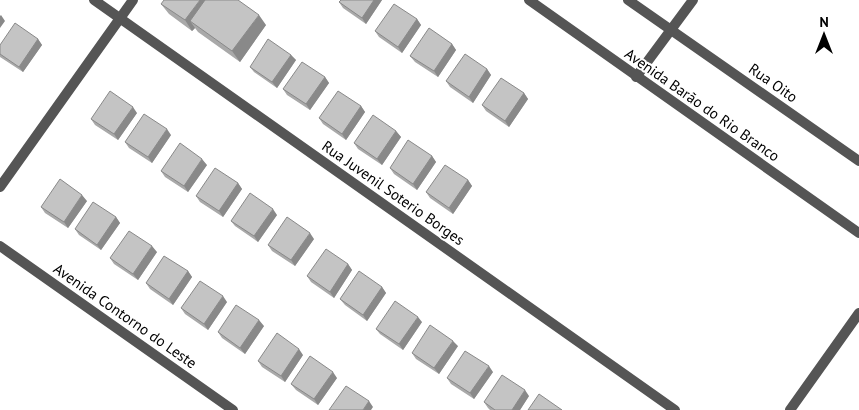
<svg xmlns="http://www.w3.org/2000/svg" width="859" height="410" viewBox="0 0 859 410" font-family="'PT Sans',sans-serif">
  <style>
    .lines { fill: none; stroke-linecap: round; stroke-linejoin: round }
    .minor { stroke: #555; stroke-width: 10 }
    .tertiary { stroke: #555; stroke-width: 10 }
    .wall { fill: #a9a9a9 }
    .shaded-wall { fill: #898989 }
    .building { fill: #c4c4c4; stroke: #898989 }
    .labels { text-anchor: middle; stroke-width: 4; stroke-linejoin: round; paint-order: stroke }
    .street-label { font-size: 15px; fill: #000; stroke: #fff }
  </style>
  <rect width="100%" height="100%" fill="#fff"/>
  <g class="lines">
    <path class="minor" d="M94 0 675 410
      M636 77 693 0
      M0 187 133 0
      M0 246 233 410
      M790 410 859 313"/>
    <path class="tertiary" d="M529 0 859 233
      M628 0 859 161"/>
  </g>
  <path class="wall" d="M341 0H382L366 24 343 8 339 2Z
    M161 4 266 25 240 62 198 32 195 28 192 31 169 14Z
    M417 19 421 25 402 53 379 37 375 31Z
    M38 39 42 45 23 72 0 57V45Z
    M452 44 456 50 438 77 415 62 410 56Z
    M291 55 296 60 277 88 254 72 250 67Z
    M487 69 491 75 473 103 450 87 446 81Z
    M325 77 329 83 310 110 287 95 283 89Z
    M524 93 528 99 509 127 486 111 482 105Z
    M361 106 365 112 346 140 323 124 319 118Z
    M137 113 118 140 95 125 91 119Z
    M396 131 401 137 382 165 358 149 354 143Z
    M171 135 152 163 129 148 125 142Z
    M432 156 436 162 417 190 394 174 390 168Z
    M207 165 188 192 165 177 161 171Z
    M468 180 472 186 453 214 430 198 426 192Z
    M238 183 242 189 223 217 200 202 196 196Z
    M87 201 68 228 45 213 41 207Z
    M277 215 258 242 235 226 231 221Z
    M116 217 120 223 101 250 79 235 75 229Z
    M314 239 295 266 272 251 268 245Z
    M157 252 138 280 114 264 110 258Z
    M348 264 352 270 334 298 311 282 307 276Z
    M188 271 192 277 173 305 150 289 146 283Z
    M382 287 386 293 367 321 345 305 340 299Z
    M227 302 208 330 185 314 181 308Z
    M422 322 403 350 380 334 376 329Z
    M264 326 245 354 222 338 218 332Z
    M458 346 439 374 416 359 412 353Z
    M303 355 285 382 262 367 258 361Z
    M493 372 474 399 451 384 447 378Z
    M337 378 318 405 296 390 291 384Z
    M529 396 520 410H490L488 408 484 402Z"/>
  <path class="shaded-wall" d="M200 0H215L190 21 195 28 192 31 185 20Z
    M374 0H382L366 24 362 18Z
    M1 15 5 21 0 28V16Z
    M259 15 266 25 240 62 232 51Z
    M417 19 421 25 402 53 398 47Z
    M38 39 42 45 23 72 19 67Z
    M452 44 456 50 438 77 434 71Z
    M291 55 296 60 277 88 272 82Z
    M487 69 491 75 473 103 469 97Z
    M325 77 329 83 310 110 306 104Z
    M524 93 528 99 509 127 505 121Z
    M361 106 365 112 346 140 342 134Z
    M133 107 137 113 118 140 114 134Z
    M167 129 171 135 152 163 148 157Z
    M396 131 401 137 382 165 377 159Z
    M432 156 436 162 417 190 413 184Z
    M202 159 207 165 188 192 184 186Z
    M468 180 472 186 453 214 449 208Z
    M238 183 242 189 223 217 219 211Z
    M82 195 87 201 68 228 64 222Z
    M273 209 277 215 258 242 254 236Z
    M116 217 120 223 101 250 97 245Z
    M310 233 314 239 295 266 291 260Z
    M152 246 157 252 138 280 133 274Z
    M348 264 352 270 334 298 330 292Z
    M188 271 192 277 173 305 169 299Z
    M382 287 386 293 367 321 363 315Z
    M223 296 227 302 208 330 204 324Z
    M418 317 422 322 403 350 399 344Z
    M259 320 264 326 245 354 240 348Z
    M453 341 458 346 439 374 434 368Z
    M299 349 303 355 285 382 281 376Z
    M489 366 493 372 474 399 470 393Z
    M333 372 337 378 318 405 314 399Z
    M525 390 529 396 520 410H512Z
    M369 401 373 407 371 410H363Z"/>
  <path class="building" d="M164 0H200L185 20 161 4Z
    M205 0H238L259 15 232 51 190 21Z
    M341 0H374L362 18 339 2Z
    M394 4 417 19 398 47 375 31Z
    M15 23 38 39 19 67 0 54V45Z
    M429 28 452 44 434 71 410 56Z
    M268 39 291 55 272 82 250 67Z
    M465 54 487 69 469 97 446 81Z
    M302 62 325 77 306 104 283 89Z
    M501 78 524 93 505 121 482 105Z
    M110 91 133 107 114 134 91 119Z
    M338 91 361 106 342 134 319 118Z
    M144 114 167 129 148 157 125 142Z
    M373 115 396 131 377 159 354 143Z
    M408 140 432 156 413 184 390 168Z
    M180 143 202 159 184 186 161 171Z
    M445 165 468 180 449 208 426 192Z
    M215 168 238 183 219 211 196 196Z
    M60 179 82 195 64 222 41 207Z
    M250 193 273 209 254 236 231 221Z
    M93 202 116 217 97 245 75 229Z
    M287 217 310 233 291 260 268 245Z
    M129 231 152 246 133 274 110 258Z
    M326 249 348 264 330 292 307 276Z
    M164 256 188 271 169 299 146 283Z
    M359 271 382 287 363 315 340 299Z
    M200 281 223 296 204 324 181 308Z
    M395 301 418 317 399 344 376 329Z
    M236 305 259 320 240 348 218 332Z
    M430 325 453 341 434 368 412 353Z
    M277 333 299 349 281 376 258 361Z
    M465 351 489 366 470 393 447 378Z
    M310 356 333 372 314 399 291 384Z
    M502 375 525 390 512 410H495L484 402Z
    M346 386 369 401 363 410H329Z
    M539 394 562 410H528Z"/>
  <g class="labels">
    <g class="street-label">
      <text transform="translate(773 83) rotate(35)" y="5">Rua Oito</text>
      <text transform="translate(702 105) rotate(35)" y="5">Avenida Barão do Rio Branco</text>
      <text transform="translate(393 193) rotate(35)" y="5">Rua Juvenil Soterio Borges</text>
      <text transform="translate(125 316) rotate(35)" y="5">Avenida Contorno do Leste</text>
    </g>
  </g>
  <g transform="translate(824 35)" stroke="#ffffff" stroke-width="4" paint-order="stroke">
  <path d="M0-4L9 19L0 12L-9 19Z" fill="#000000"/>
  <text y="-8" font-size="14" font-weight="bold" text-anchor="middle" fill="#000000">N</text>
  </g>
</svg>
